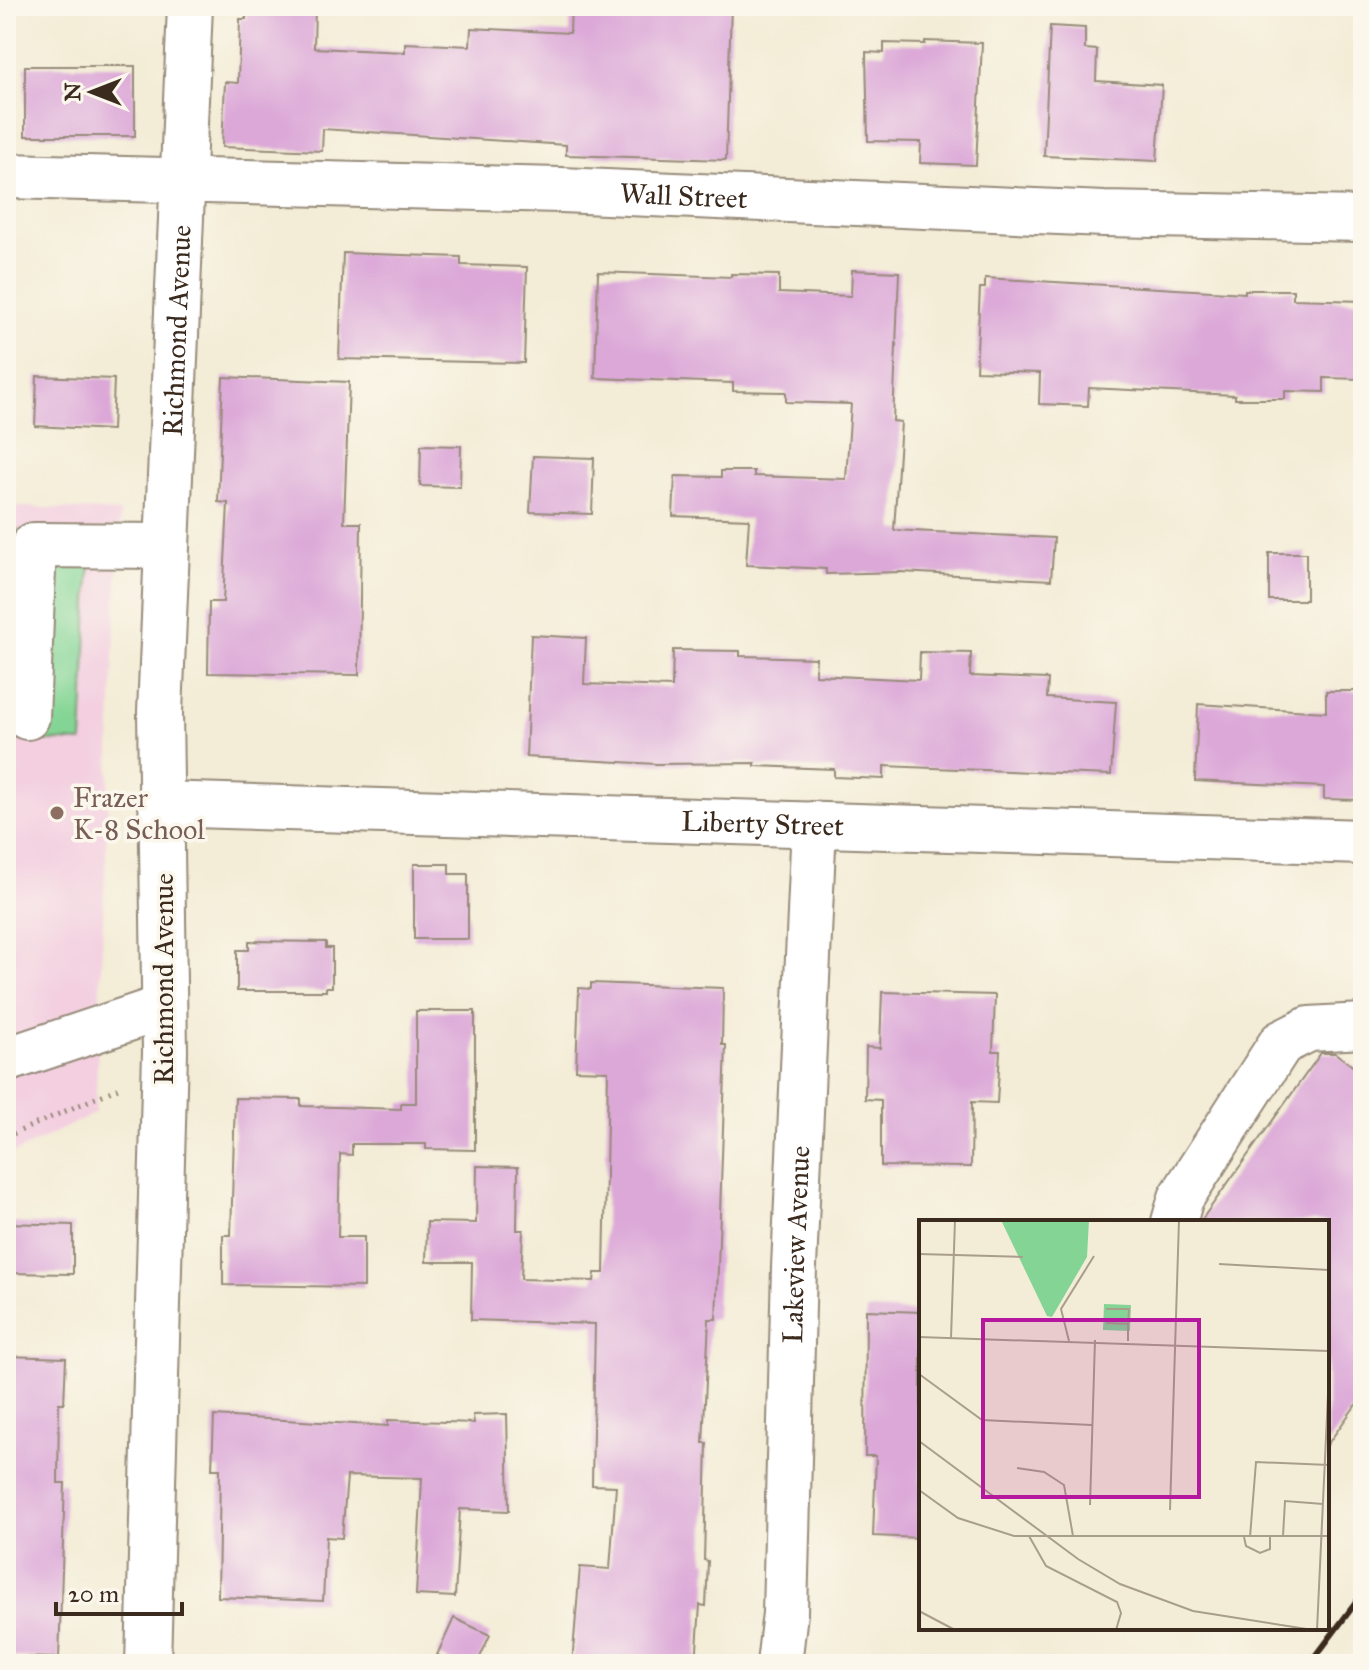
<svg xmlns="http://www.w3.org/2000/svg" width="1369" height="1670" viewBox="0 0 1369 1670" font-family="'IM FELL Great Primer',serif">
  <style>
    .built { fill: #f3cfe0 }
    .green { fill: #84d595; stroke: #60805a; stroke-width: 2 }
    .building { fill: #dca8d8 }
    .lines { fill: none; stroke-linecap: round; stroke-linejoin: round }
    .minor-casing { stroke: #978b7a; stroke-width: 48 }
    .path { stroke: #978b7a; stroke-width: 5; stroke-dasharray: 2 6; stroke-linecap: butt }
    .minor { stroke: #fff; stroke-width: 44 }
    .rail { stroke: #3b2a1e; stroke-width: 6 }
    .education-dot { fill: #8d6e63; stroke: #fbf7ec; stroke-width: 3 }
    .labels { text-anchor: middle; stroke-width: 7; stroke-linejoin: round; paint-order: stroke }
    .street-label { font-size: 28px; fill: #3b2a1e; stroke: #fbf7ec }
    .education-label { font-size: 28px; fill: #785e54; stroke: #fbf7ec; text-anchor: start }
    .inset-road { fill: none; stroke: #a99e8c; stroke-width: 2 }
    .view { fill: #b5179e; fill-opacity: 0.15; stroke: #b5179e; stroke-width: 4 }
    .inset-edge { fill: none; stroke: #3b2a1e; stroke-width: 4 }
  </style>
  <rect width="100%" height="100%" fill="#fbf7ec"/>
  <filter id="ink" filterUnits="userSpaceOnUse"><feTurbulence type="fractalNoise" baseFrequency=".0125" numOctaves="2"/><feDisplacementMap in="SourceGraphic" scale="16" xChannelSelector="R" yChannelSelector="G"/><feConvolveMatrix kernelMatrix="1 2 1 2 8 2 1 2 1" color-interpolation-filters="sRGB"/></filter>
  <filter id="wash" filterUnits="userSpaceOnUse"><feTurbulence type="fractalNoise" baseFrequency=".006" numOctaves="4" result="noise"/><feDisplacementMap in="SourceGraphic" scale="32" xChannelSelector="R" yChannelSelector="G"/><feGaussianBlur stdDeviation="1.8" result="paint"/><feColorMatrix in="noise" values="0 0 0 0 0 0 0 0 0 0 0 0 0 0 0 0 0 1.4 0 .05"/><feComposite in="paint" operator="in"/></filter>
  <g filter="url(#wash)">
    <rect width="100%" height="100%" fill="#f3ecd6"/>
    <path class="built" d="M6 506 120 512 95 1113 6 1157Z"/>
    <path class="green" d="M6 530 91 534 82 742 6 739Z"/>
    <g id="blocks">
      <path class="building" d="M246 6H315L314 48 405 52V43L470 46 471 28 570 33 571 6H731L726 160 566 155V145L323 129 322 151 222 147 225 82 238 83 240 19H246Z
        M1050 26 1085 28V49L1097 50 1096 81 1162 85 1157 161 1044 156Z
        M925 41 982 43 976 165 920 163 921 142 868 141 866 52 884 53V43L925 44Z
        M25 66H135V136H25Z
        M343 253 461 257V265L527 267 524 363 339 359Z
        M852 270 899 272 893 421 901 422 894 530 1054 538 1051 580 901 572 826 574V569L746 565 749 519 673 516 675 476 721 477V471H754V476L846 479 851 404 786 402V392L733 391V383L595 378 598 272 731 277V274L779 275V293L851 296Z
        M985 278 1245 293V290H1293V299L1363 301V379L1324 378V392L1285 391V399H1235V395L1089 388 1088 406 1039 404 1040 373 976 371 980 288H985Z
        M37 376 114 379 112 430 35 426Z
        M223 377 349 382 344 523H361L359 675 208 673 209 602H223L228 503 218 502Z
        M421 445 461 446 460 487 420 486Z
        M533 456 594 458 592 514 530 512Z
        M1269 553H1306V600H1269Z
        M531 635 586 638 584 684 672 687 673 650 740 651V656L816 658 815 675 919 680 920 652 971 653 970 676 1048 679 1047 698 1116 702 1111 775 884 766V779L834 777V769L755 766V763L657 764 526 757Z
        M1326 691H1363V800L1324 799V787L1195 781 1198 704 1326 712Z
        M414 864H449V874H468V939H414Z
        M249 941 326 942V948H332V987H326V991H237V950H249Z
        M591 983 723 988 722 1045H726L718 1268 716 1319H709L703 1443H707L704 1560 708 1561 706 1606 700 1605 696 1664H572L580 1567 610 1569 616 1486 592 1485 595 1324 471 1320 472 1262H426L427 1222 476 1223 477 1166 518 1167 517 1230H523L521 1279 594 1281 595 1273H604L608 1071 576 1070 579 988 591 989Z
        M882 992 995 995 993 1051H1000L997 1103 972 1102 971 1167 881 1166V1100L865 1099 866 1047 880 1048Z
        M416 1011H475V1150L426 1149V1144H352V1155L340 1154 338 1237H364V1287L223 1285V1235H231L235 1098 301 1099V1106L401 1109V1103H416Z
        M1321 1053H1335L1363 1074V1395L1327 1445V1222H1200Z
        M6 1223 73 1225V1274L6 1273Z
        M866 1310 921 1312V1538L873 1536 876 1456H865Z
        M6 1356 66 1358 64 1403H59L58 1483H65L59 1658 6 1657Z
        M507 1414 509 1511 460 1509 455 1597 416 1595 422 1478 347 1476 342 1538 326 1537 323 1601 218 1597 220 1469H212L214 1416 388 1426V1420L474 1423 473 1415Z
        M454 1618 490 1635 477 1664H456L437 1655Z"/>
    </g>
  </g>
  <g filter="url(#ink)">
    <use href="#blocks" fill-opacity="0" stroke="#978b7a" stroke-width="2"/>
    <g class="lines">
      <defs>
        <g id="minor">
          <path id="s1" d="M6 176 561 190 1104 214 1363 219"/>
          <path d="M27 717 34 545 166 546"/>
          <path id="s2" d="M161 804 1363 842"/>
          <path d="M6 1060 164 1007"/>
          <path d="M1174 1222 1181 1198 1281 1043 1309 1029 1363 1026"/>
          <path id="s3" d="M148 1664 165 1052 160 712 190 6"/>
          <path id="s4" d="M779 1664 785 1613 794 1267 814 824"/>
        </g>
      </defs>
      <use href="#minor" class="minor-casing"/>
      <path class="path" d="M6 1137 123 1086"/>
      <use href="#minor" class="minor"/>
      <path class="rail" d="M1310 1664 1363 1593"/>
    </g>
  </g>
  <circle class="education-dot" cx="57" cy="813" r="8"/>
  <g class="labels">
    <g class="street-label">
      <text dy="10" stroke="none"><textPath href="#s1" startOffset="678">Wall Street</textPath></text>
      <text dy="10" stroke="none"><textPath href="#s3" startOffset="1334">Richmond Avenue</textPath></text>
      <text dy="10" stroke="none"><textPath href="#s2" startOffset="602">Liberty Street</textPath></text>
      <text transform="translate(163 979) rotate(-90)" y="10">Richmond Avenue</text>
      <text dy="10" stroke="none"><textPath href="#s4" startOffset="420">Lakeview Avenue</textPath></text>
    </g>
    <g class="education-label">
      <text x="73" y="807">Frazer<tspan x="73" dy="32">K-8 School</tspan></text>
    </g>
  </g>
  <g transform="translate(919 1220)">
    <rect width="410" height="410" fill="#f3ecd6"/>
    <path d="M82 0H170L168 37 133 97 128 96ZM185 84 212 85 211 111 184 110Z" fill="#84d595"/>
    <path class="inset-road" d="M0 34 104 37M300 44 410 50M187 89H210L209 104M187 103 209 104V121M0 117 410 131M32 118 36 0M150 121 142 89 175 36M0 154 63 200 173 205M0 221 159 339 201 364 274 391 394 410M98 248 125 252 145 265 154 316M0 270 39 298 95 316H410M171 285 176 120M251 290 260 0M110 316 127 346 198 382 202 393 197 410M364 316 366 281 404 284M325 317 327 326 341 333 351 329V317M331 317 337 242 410 245M0 391 36 410M398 410 410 153"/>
    <path class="view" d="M64 100H280V277H64Z"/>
    <rect width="410" height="410" class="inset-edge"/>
  </g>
  <rect width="1369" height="1670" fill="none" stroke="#fbf7ec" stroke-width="32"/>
  <g transform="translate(92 92) rotate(270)" stroke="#fbf7ec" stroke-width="6" paint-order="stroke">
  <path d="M0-6L14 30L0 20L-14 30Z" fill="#3b2a1e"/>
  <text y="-12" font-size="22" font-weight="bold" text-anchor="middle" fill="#3b2a1e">N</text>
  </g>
  <path d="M56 1602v12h126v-12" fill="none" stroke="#3b2a1e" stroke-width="4"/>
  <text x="68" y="1602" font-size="24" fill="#3b2a1e" stroke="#fbf7ec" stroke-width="6" paint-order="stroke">20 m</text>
</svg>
